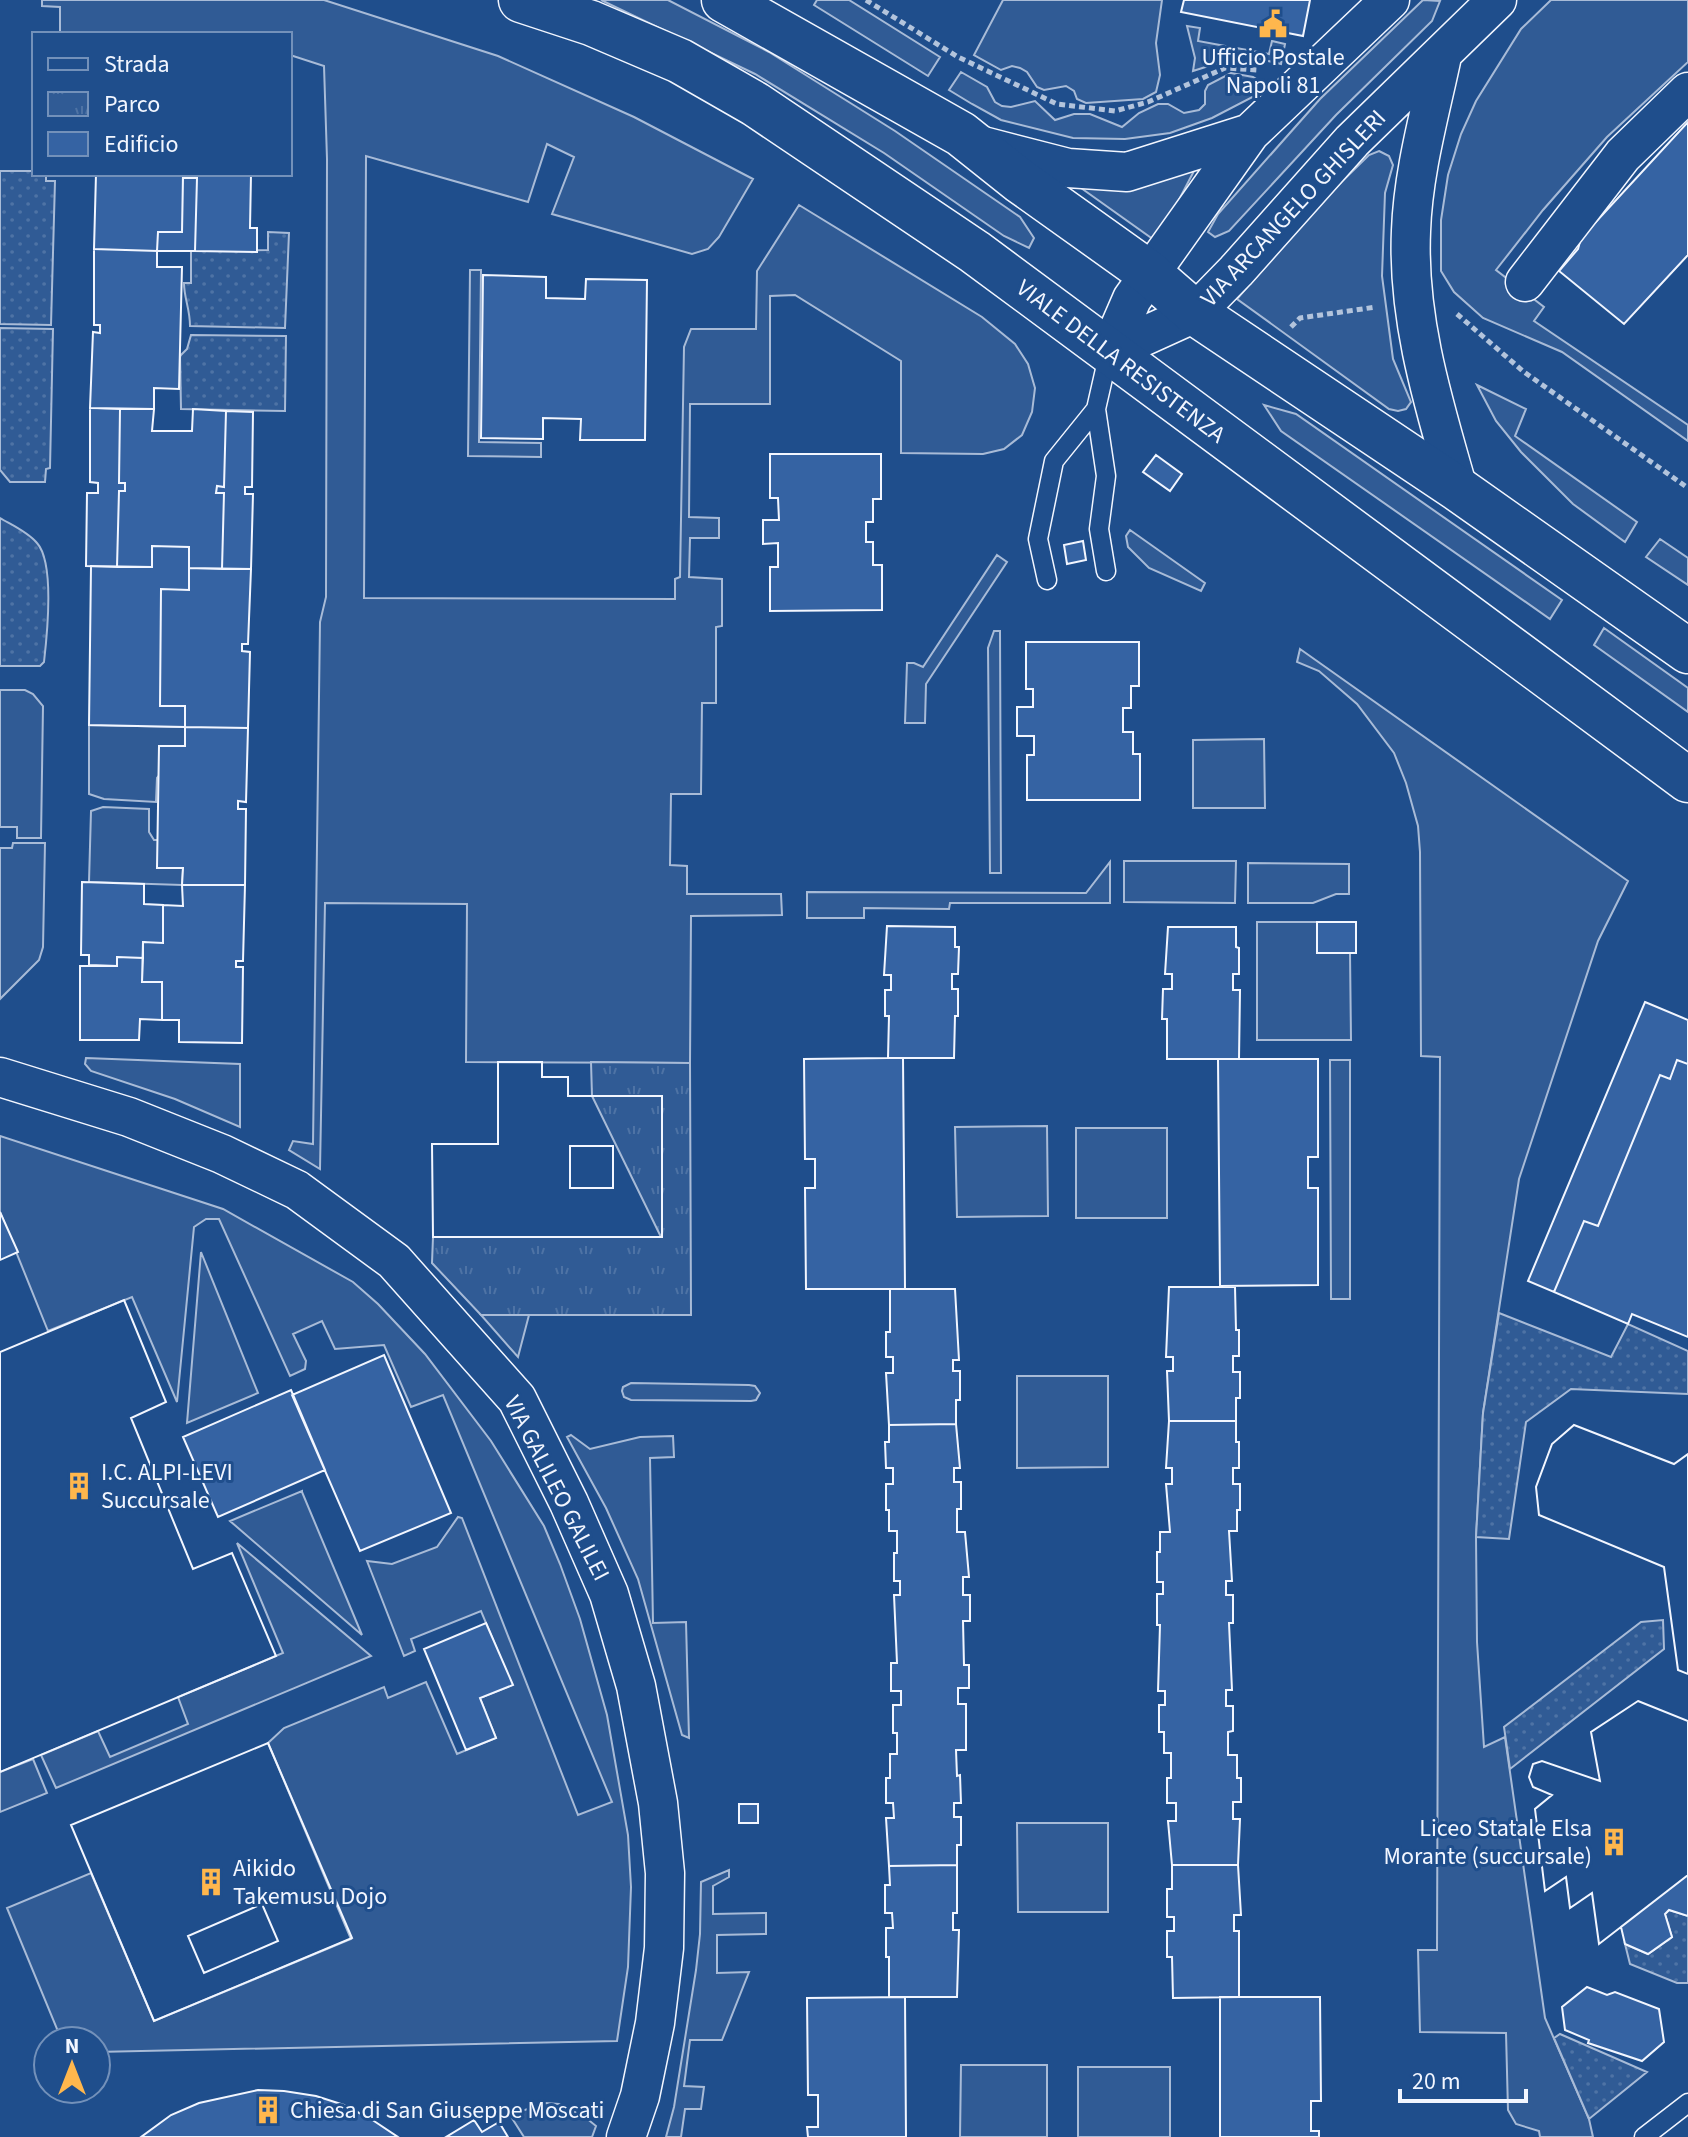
<svg xmlns="http://www.w3.org/2000/svg" width="1688" height="2137" viewBox="0 0 1688 2137" font-family="'Source Sans 3',sans-serif">
  <style>
    .built { fill: #305b95; stroke: #a8bbd7; stroke-width: 2 }
    .park { fill: url(#park-tufts); stroke: #a8bbd7; stroke-width: 2 }
    .garden { fill: url(#garden-dots); stroke: #a8bbd7; stroke-width: 2 }
    .building { fill: #3563a3; stroke: #f2f6ff; stroke-width: 2; fill-rule: evenodd }
    .lines { fill: none; stroke-linecap: round; stroke-linejoin: round }
    .lane-casing { stroke: #f2f6ff; stroke-width: 21 }
    .street-casing { stroke: #f2f6ff; stroke-width: 41 }
    .secondary-casing { stroke: #f2f6ff; stroke-width: 47 }
    .path { stroke: #b3c4dc; stroke-width: 5; stroke-dasharray: 6 4; stroke-linecap: butt }
    .lane { stroke: #1f4e8c; stroke-width: 18 }
    .street { stroke: #1f4e8c; stroke-width: 38 }
    .secondary { stroke: #1f4e8c; stroke-width: 44 }
    .labels { text-anchor: middle; stroke-width: 6; stroke-linejoin: round; paint-order: stroke }
    .poi-label { font-size: 24px; fill: #f2f6ff; stroke: #1f4e8c; text-anchor: start }
    .street-label { font-size: 24px; fill: #f2f6ff; stroke: #1f4e8c }
  </style>
  <defs>
    <pattern id="park-tufts" width="24" height="20" patternUnits="userSpaceOnUse" patternTransform="scale(2)"><rect width="24" height="20" fill="#305b95"/><path d="M3 7l-1-3M5 7V3M7 7l1-3M15 17l-1-3M17 17v-4M19 17l1-3" fill="none" stroke="#4e73a5"/></pattern>
    <pattern id="garden-dots" width="8" height="8" patternUnits="userSpaceOnUse" patternTransform="scale(2)"><rect width="8" height="8" fill="#305b95"/><path d="M2 2h.1M6 6h.1" fill="none" stroke="#4e73a5" stroke-width="1.8" stroke-linecap="round"/></pattern>
  </defs>
  <rect width="100%" height="100%" fill="#1f4e8c"/>
  <path class="built" d="M42 0H324L498 56 634 117 753 179 719 237 708 249 692 254 552 214 574 157 547 144 528 202 366 156 364 598 675 599V579L680 577 684 347 691 329H756L757 271 799 205 982 317 1015 344 1028 364 1035 388 1032 412 1022 435 1004 449 983 454 901 453V361L795 295 770 296V404H690L689 517 719 518V538H690L689 577 722 579V626L716 627V703H702L701 794H671L670 865 687 866V894H781L782 915 691 916 690 1063 466 1062 467 904 325 903 320 1169 289 1150 293 1141 313 1144 320 622 326 597 327 159 324 66 290 55V34H60V7L42 6Z
    M601 0H668L769 52 895 131 1020 217 1034 238 1029 248 1004 236 884 153 755 74Z
    M817 0H849L940 57 928 76 814 5Z
    M1003 0H1162L1156 43 1160 75 1156 92 1143 99 1086 103 1077 99 1074 91 1066 86 1044 90 1037 87 1027 72 1020 68 1012 66 1001 70 974 55Z
    M1423 0 1440 1 1432 21 1336 115 1229 231 1215 237 1208 232 1218 214 1320 99Z
    M1551 0H1688V62L1607 137 1543 210 1496 270 1544 307 1534 321 1688 425V441L1562 352 1483 318 1454 292 1441 271V220L1448 175 1461 134 1476 101 1521 29Z
    M1187 26 1200 28 1198 41 1269 54 1272 41 1285 44 1281 64 1243 55 1193 71 1195 58Z
    M961 72 987 87 995 102 1002 106 1011 107 1035 101 1055 120 1074 114H1090L1122 127 1139 113 1158 104H1168L1184 113 1199 110 1205 104V91L1208 85 1231 73 1253 77 1270 88 1212 118 1170 133 1125 139 1073 138 1001 120 972 104 949 90Z
    M1379 151 1389 156 1393 165 1385 193 1382 276 1393 359 1411 402 1406 409 1398 411 1389 409 1237 299 1320 203 1369 155Z
    M1195 169 1157 242 1074 183Z
    M470 270H481L479 442 541 443V457L468 456Z
    M1477 385 1526 409 1515 436 1637 522 1625 542 1573 504 1521 452 1496 421Z
    M1264 405 1296 414 1562 600 1550 619 1281 431Z
    M1130 530 1205 583 1201 591 1149 568 1128 547 1126 536Z
    M1660 539 1688 558V585L1646 557Z
    M997 555 1007 562 926 684 925 723H905L907 663H914L923 667Z
    M1604 628 1688 688V712L1594 645Z
    M994 631H1000L1001 873H990L988 648Z
    M1300 649 1628 881 1598 941 1519 1179 1483 1413 1476 1537 1477 1642 1484 1747 1505 1737 1545 2018 1589 2119 1593 2137H1540L1539 2131 1516 2124 1508 2110 1506 2033 1420 2032 1418 1950H1437L1440 1057 1421 1056 1420 852 1418 826 1406 783 1394 753 1357 704 1319 671 1297 662Z
    M0 690H25L33 694 43 706 41 838H17V827H0Z
    M89 725 185 727V746L157 778 156 802 104 799 89 794Z
    M1264 739 1265 808H1193V740Z
    M103 807 149 809V832L154 840H158V867L183 868 182 885 89 882 91 811Z
    M13 843H45L43 947 39 960 0 999V848H12Z
    M1124 861H1236L1235 903 1124 902Z
    M1110 862V903H950L949 909 864 908V918H807V892L1086 893Z
    M1248 863 1349 864V894H1336L1313 903H1248Z
    M1257 922H1317V952L1350 953 1351 1040H1257Z
    M86 1058 240 1064V1127L175 1099 91 1071 85 1064Z
    M1330 1060H1350V1299H1331Z
    M1047 1126 1048 1216 957 1217 955 1127Z
    M1076 1128H1167V1218H1076Z
    M0 1136 223 1209 353 1282 378 1304 425 1354 491 1441 544 1526 560 1564 580 1619 607 1715 628 1835 631 1887 628 1967 617 2041 96 2052V2041H62L7 1908 91 1873 154 2021 351 1939 268 1743 284 1728 384 1687 388 1698 426 1682 457 1754 496 1738 480 1698 512 1685 481 1611 411 1639 415 1651 404 1656 367 1561 392 1564 437 1547 458 1517 462 1518 578 1815 612 1802 443 1395 411 1407 384 1345 335 1349 322 1321 293 1334 306 1361 305 1369 290 1376 219 1219H206L194 1227 177 1402 132 1297 48 1331 0 1212Z
    M201 1252 258 1393 187 1423Z
    M481 1315H529L518 1357Z
    M1017 1376H1108V1467L1017 1468Z
    M631 1383 749 1385 755 1386 760 1393 756 1400 751 1401 631 1400 624 1397 622 1391 623 1387Z
    M571 1435 590 1449 640 1437 673 1436 674 1457 650 1458 653 1623 686 1622 689 1738 682 1735 638 1579 606 1508 567 1437Z
    M302 1491V1492L362 1635 230 1521Z
    M237 1543 371 1656 56 1788 41 1755 98 1731 110 1757 188 1724 178 1697 283 1653Z
    M33 1759 47 1793 0 1812V1772Z
    M1017 1823H1108V1912H1018Z
    M729 1870V1877L713 1886V1914L766 1913V1934L717 1935V1973L749 1972 722 2040H690L684 2086 704 2087 701 2109H685L681 2137H666L674 2107 696 1970 700 1934 701 1882Z
    M961 2065H1047V2137H960Z
    M1078 2067H1170V2137H1078Z
    M545 2103 559 2104 585 2117 596 2126 592 2137H524L510 2115Z"/>
  <path class="park" d="M591 1062 690 1063 691 1315H481L432 1263 433 1237H661L592 1096Z"/>
  <path class="garden" d="M0 171H34V174H46V181H55L51 325 0 324Z
    M268 232 289 233 285 328 190 326C190 309 184 298 184 283H191V251L268 250Z
    M0 328 53 329 50 468 46 469 45 482H10L0 470Z
    M191 335 286 336 285 411 181 409 180 356 187 349Z
    M0 518C12 525 28 532 37 543 55 563 47 636 44 662L40 666H0Z
    M1499 1313 1611 1357 1628 1324 1688 1351V1394L1571 1389 1526 1422 1509 1539 1476 1537 1483 1413Z
    M1663 1620 1664 1649 1510 1769 1504 1727 1641 1622Z
    M1669 1910 1688 1916V1983H1677L1630 1964 1625 1944 1648 1954 1672 1937 1665 1914Z
    M1560 2034 1647 2072 1589 2119 1554 2038Z"/>
  <path class="building" d="M1184 0H1310L1303 36 1181 12Z
    M1688 122V255L1624 324 1559 271 1578 249 1581 238Z
    M96 174H183L182 232H158L157 251 94 249Z
    M183 174H251L250 228H257V252L195 251 197 178H183Z
    M183 178H197L195 251H157L158 232H182Z
    M94 249 157 251V267H182L179 389 154 388V409L90 408 93 332 100 333V325H94Z
    M483 275 546 277V298L585 299 586 279 647 280 645 440H580L581 419 543 418V439L481 438Z
    M90 408 120 409 119 483H125V491H119L117 567 86 566 87 493H98V483L90 482Z
    M120 409H154L152 431H192L193 409 226 411 224 487 217 486 216 493H224L222 569 189 568V547L152 546V567H117L119 491H125V483H119Z
    M226 411 253 412 252 487H245V494H253L251 569H222L224 493H216L217 486 224 487Z
    M770 454H881V499H873V522H866V542H873V565H882V610L770 611V567H778V543L763 544V520H779L778 498H770Z
    M1156 455 1182 474 1170 491 1143 472Z
    M1083 541 1086 560 1067 564 1064 545Z
    M152 546 189 547V590L161 589 160 706H185V727L89 725 91 566 152 567Z
    M189 568 251 569 248 644H242V651L250 652 248 728 185 727V706H160L161 589 189 590Z
    M1026 642H1139V686H1131V708H1123V732H1133V754H1140V800H1027V755H1034V736H1017V707H1033V689H1026Z
    M185 727 248 728 246 802 238 801V809H246L245 885H182L183 868H157L159 746H185Z
    M82 882 144 884V904L163 905V943L143 942V958L117 957V966L89 965V955H81Z
    M182 885H245L243 961H236V967H243L242 1043 179 1042V1020H162V982H142L143 942 163 943V905L183 906Z
    M1317 922H1356V953H1317Z
    M887 926 955 927V947H959L958 974H952V989H958V1016H955L954 1058H888L889 1016H885V990H891V975H884Z
    M1168 927H1236V947L1239 948V974H1233V990H1240L1239 1059H1167V1019H1162L1163 989H1172V974H1165Z
    M117 957 143 958 142 982H162V1020L140 1019 139 1040H80V966H117Z
    M1645 1002 1688 1020V1064L1677 1060 1670 1079 1660 1075 1598 1226 1584 1221 1554 1292 1528 1281Z
    M888 1058H903L905 1289H806L805 1188H815V1159H805L804 1059Z
    M1218 1059H1318V1157H1308V1188H1318V1285L1220 1286Z
    M1677 1060 1688 1064V1337L1632 1314 1628 1324 1554 1292 1584 1221 1598 1226 1660 1075 1670 1079Z
    M498 1062H542V1077H568V1096H662V1237H433L432 1144H498ZM570 1146H613V1188H570Z
    M498 1062H542V1077H568V1096H662V1237H433L432 1144H498Z
    M570 1146H613V1188H570Z
    M0 1212 18 1252 0 1260Z
    M1169 1287H1235L1236 1330H1239V1356H1233V1372H1240V1398H1236V1421H1169L1167 1371H1173V1357H1166Z
    M890 1289H955L959 1360H953V1371H960V1400H956V1424L889 1425 886 1373H893V1357H886V1332H890Z
    M124 1300 166 1402 131 1418 193 1569 232 1553 276 1656 0 1772V1352Z
    M124 1300 166 1402 131 1418 193 1569 232 1553 276 1656 0 1772V1352Z
    M384 1355 451 1513 360 1551 292 1395Z
    M291 1390 325 1470 218 1517 183 1437Z
    M1169 1421H1236V1442H1239V1468H1233V1484H1240V1510H1237V1531H1229L1232 1581H1226V1595H1233V1623H1229L1232 1690H1226V1706H1233V1731L1228 1732V1755H1237V1778H1241V1802H1233V1819H1240L1238 1865H1172L1168 1821H1176V1803H1167V1778H1171V1753H1164V1732H1159V1705H1165V1691H1158L1160 1625H1157V1594H1163V1582H1157V1552H1160V1532H1170L1166 1484H1172V1468H1166Z
    M956 1424 960 1468H954V1482H961V1509H957V1532H965L969 1577H963V1595H970V1621H963L964 1665H969V1688H958V1704H966V1750H956L957 1776 960 1775 961 1803H954V1817H961V1845H957V1865L889 1866 886 1818H894L893 1803H886V1778H890V1754H897V1733H893V1705H901V1691H891V1663H897L894 1595H900V1581H894V1553H897V1531H889V1510H886V1484H893V1468H886L885 1442H889V1425Z
    M1574 1425 1674 1464 1688 1454V1674L1678 1670 1664 1567 1539 1515 1536 1487 1552 1444Z
    M1574 1425 1674 1464 1688 1454V1674L1678 1670 1664 1567 1539 1515 1536 1487 1552 1444Z
    M486 1623 513 1685 480 1698 496 1738 466 1750 424 1649Z
    M1638 1701 1688 1721V1875L1599 1944 1592 1893 1570 1908 1566 1877 1545 1891 1535 1809 1552 1795 1533 1787 1529 1777 1533 1764 1542 1761 1600 1781 1591 1732Z
    M1638 1701 1688 1721V1875L1599 1944 1592 1893 1570 1908 1566 1877 1545 1891 1535 1809 1552 1795 1533 1787 1529 1777 1533 1764 1542 1761 1600 1781 1591 1732Z
    M268 1743 352 1938 154 2021 71 1825ZM262 1904 278 1941 204 1973 188 1936Z
    M268 1743 352 1938 154 2021 71 1825Z
    M739 1804H758V1823H739Z
    M957 1865V1913H953V1930H959L957 1997H889V1957H886V1928H893L892 1913H885V1885H890L889 1866Z
    M1172 1865H1238L1241 1915H1234V1931H1239V1997L1173 1998 1172 1957H1167V1931H1174V1917H1167V1889H1172Z
    M1688 1875V1916L1669 1910 1665 1914 1672 1937 1648 1954 1625 1944 1621 1927Z
    M262 1904 278 1941 204 1973 188 1936Z
    M1587 1987 1607 1995 1615 1992 1659 2009 1664 2042 1642 2061 1588 2043 1589 2040 1565 2030 1562 2007Z
    M905 1997 906 2137H808L807 2127H818V2095H808L807 1998Z
    M1220 1997H1320L1321 2101H1311V2131H1319V2137H1220Z
    M258 2090 284 2091 316 2096 344 2105 371 2119 398 2137H141L171 2115 199 2103Z
    M474 2120 482 2132 499 2122 508 2137H446Z"/>
  <g class="lines">
    <defs>
      <path id="lane" d="M1106 571 1099 529 1106 476 1096 409 1109 352
        M1047 580 1038 539 1054 461 1096 409
        M1644 2137 1688 2103"/>
      <path id="street" d="M1442 56C1430 113 1413 172 1411 231 1407 320 1434 405 1458 489
        M979 145 1068 168 1127 172 1250 133
        M1525 282 1623 155 1688 92
        M1109 352 1195 313 1236 271 1352 141 1497 0
        M1109 352 1132 299 1250 133 1390 0
        M0 1077 129 1117 222 1154 297 1190 394 1261 517 1399 569 1503 609 1594 636 1686 658 1803 665 1873 664 1948 655 2023 640 2096 626 2137"/>
      <path id="secondary" d="M521 0 591 23 680 61 755 104 975 252 1688 780
        M724 0 961 134 1020 181 1149 273 1195 313 1458 489 1688 651"/>
    </defs>
    <use href="#lane" class="lane-casing"/>
    <use href="#street" class="street-casing"/>
    <use href="#secondary" class="secondary-casing"/>
    <path class="path" d="M866 0 958 57 1057 104 1115 111 1148 102 1225 68 1257 70
      M1457 314 1524 372 1688 488
      M1291 327 1300 318 1376 307"/>
    <use href="#lane" class="lane"/>
    <use href="#street" class="street"/>
    <use href="#secondary" class="secondary"/>
  </g>
  <defs>
    <symbol id="civic-bare" viewBox="-9 -9 18 18"><path d="M-.6-6.5H3V-4.5H.6V-3L4-1V1h2V6H-6V1h2V-1L-.6-3ZM-1.2 2.5V6h2.4V2.5Z" fill="#ffb74d" stroke="#1f4e8c" stroke-width="2.5" paint-order="stroke"/></symbol>
    <symbol id="building-bare" viewBox="-9 -9 18 18"><path d="M-4-6H4V6H1V3H-1V6H-4ZM-2.5-4.3h1.7v1.8h-1.7ZM.8-4.3h1.7v1.8H.8ZM-2.5-1h1.7V.8h-1.7ZM.8-1h1.7V.8H.8Z" fill="#ffb74d" stroke="#1f4e8c" stroke-width="2.5" paint-order="stroke"/></symbol>
  </defs>
  <g fill-rule="evenodd">
    <use href="#civic-bare" x="1253" y="4" width="40" height="40"/>
    <use href="#building-bare" x="59" y="1466" width="40" height="40"/>
    <use href="#building-bare" x="1594" y="1822" width="40" height="40"/>
    <use href="#building-bare" x="191" y="1862" width="40" height="40"/>
    <use href="#building-bare" x="248" y="2090" width="40" height="40"/>
  </g>
  <g class="labels">
    <g class="poi-label">
      <text x="1273" y="65" text-anchor="middle">Ufficio Postale<tspan x="1273" dy="28">Napoli 81</tspan></text>
      <text x="101" y="1480">I.C. ALPI-LEVI<tspan x="101" dy="28">Succursale</tspan></text>
      <text x="1592" y="1836" text-anchor="end">Liceo Statale Elsa<tspan x="1592" dy="28">Morante (succursale)</tspan></text>
      <text x="233" y="1876">Aikido<tspan x="233" dy="28">Takemusu Dojo</tspan></text>
      <text x="290" y="2118">Chiesa di San Giuseppe Moscati</text>
    </g>
    <g class="street-label">
      <text transform="translate(1293 208) rotate(-47)" y="8">VIA ARCANGELO GHISLERI</text>
      <text transform="translate(1121 361) rotate(37)" y="8">VIALE DELLA RESISTENZA</text>
      <text transform="translate(557 1488) rotate(63)" y="8">VIA GALILEO GALILEI</text>
    </g>
  </g>
  <rect x="32" y="32" width="260" height="144" fill="#1f4e8c" stroke="#7391ba" stroke-width="2"/>
  <rect x="48" y="58" width="40" height="12" fill="#1f4e8c" stroke="#7391ba" stroke-width="2"/>
  <text x="104" y="72" font-size="24" fill="#f2f6ff">Strada</text>
  <rect x="48" y="92" width="40" height="24" fill="url(#park-tufts)" stroke="#7391ba" stroke-width="2"/>
  <text x="104" y="112" font-size="24" fill="#f2f6ff">Parco</text>
  <rect x="48" y="132" width="40" height="24" fill="#3563a3" stroke="#7391ba" stroke-width="2"/>
  <text x="104" y="152" font-size="24" fill="#f2f6ff">Edificio</text>
  <g transform="translate(72 2065)"><circle r="38" fill="#1f4e8c" stroke="#7391ba" stroke-width="2"/>
  <path d="M0-6L14 30L0 20L-14 30Z" fill="#ffb74d"/>
  <text y="-12" font-size="22" font-weight="bold" text-anchor="middle" fill="#f2f6ff">N</text>
  </g>
  <path d="M1400 2089v12h126v-12" fill="none" stroke="#f2f6ff" stroke-width="4"/>
  <text x="1412" y="2089" font-size="24" fill="#f2f6ff" stroke="#1f4e8c" stroke-width="6" paint-order="stroke">20 m</text>
</svg>
